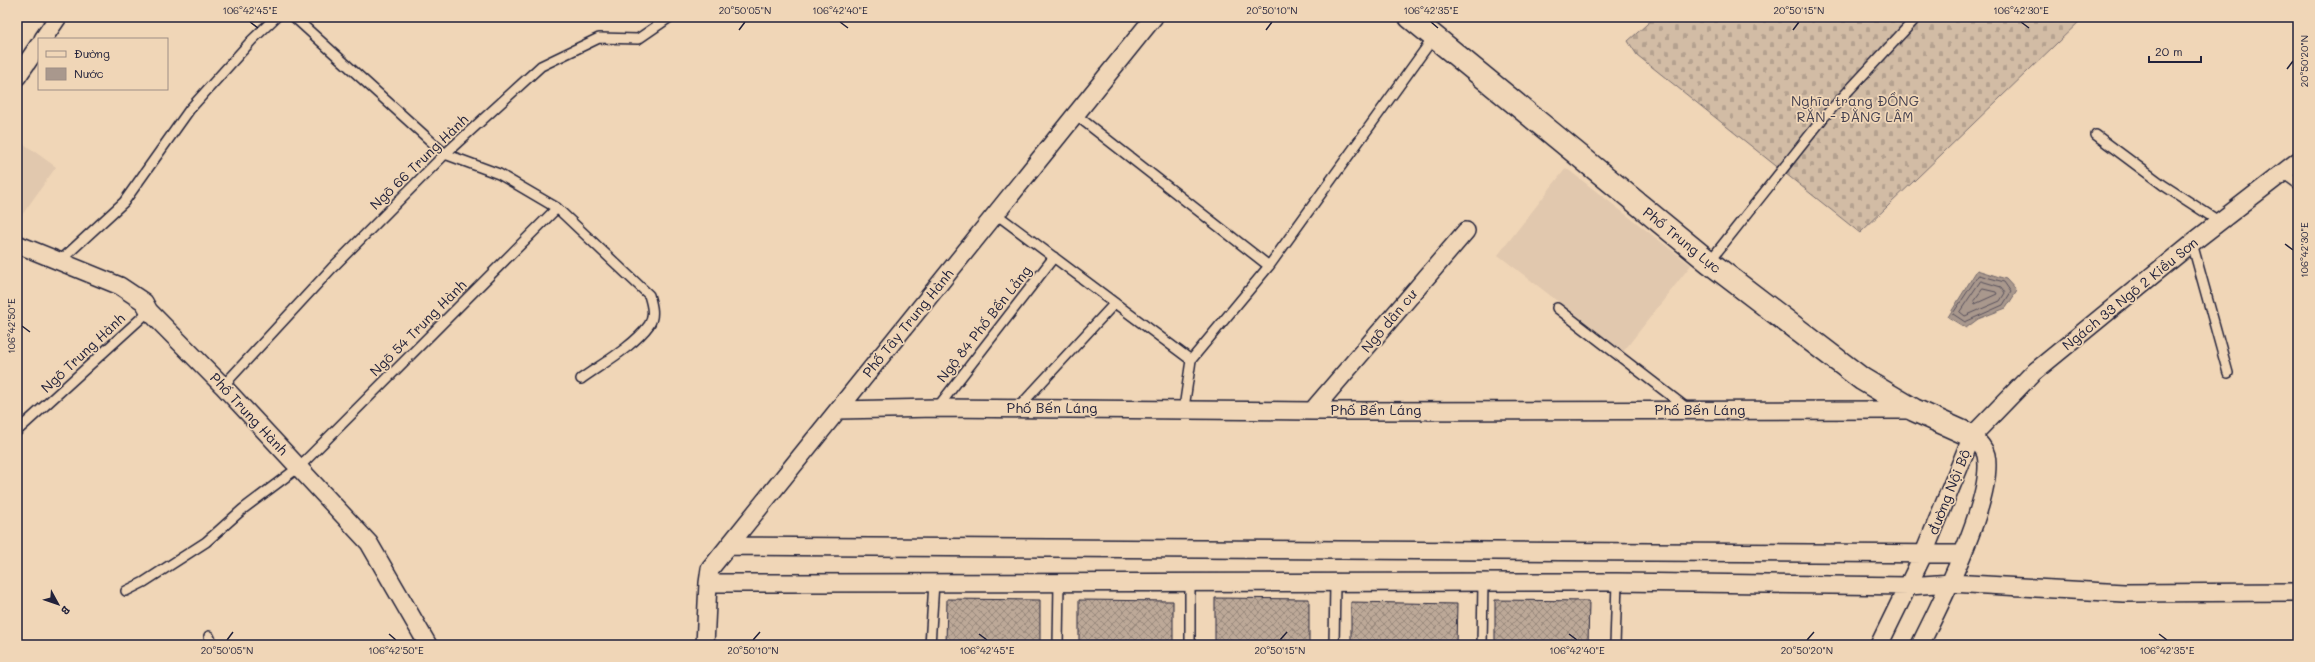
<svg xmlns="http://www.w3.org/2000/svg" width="2315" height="662" viewBox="0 0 2315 662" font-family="Mali,sans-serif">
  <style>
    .built { fill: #e1c8ae }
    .cemetery { fill: url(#cemetery-stones); stroke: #7a6f70 }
    .water { fill: #a9988d; stroke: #73696c }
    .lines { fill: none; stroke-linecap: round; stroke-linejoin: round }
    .shore { stroke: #58515c; stroke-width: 1 }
    .building { fill: url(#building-cross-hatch); stroke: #22223b }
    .lane-casing { stroke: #22223b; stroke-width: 12 }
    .street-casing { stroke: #22223b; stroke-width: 20 }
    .secondary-casing { stroke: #22223b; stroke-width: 25 }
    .lane { stroke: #f0d6b7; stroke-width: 9 }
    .street { stroke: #f0d6b7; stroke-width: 17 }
    .secondary { stroke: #f0d6b7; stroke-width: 22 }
    .ticks { fill: none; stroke: #22223b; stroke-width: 1.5 }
    .labels { text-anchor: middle; stroke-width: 3.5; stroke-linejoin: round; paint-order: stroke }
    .park-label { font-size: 14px; fill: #454150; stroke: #f0d6b7 }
    .street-label { font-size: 14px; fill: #22223b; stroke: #f0d6b7 }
    .neatline { fill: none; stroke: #22223b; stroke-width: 1.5 }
    .ticks-label { font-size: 10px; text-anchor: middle; fill: #22223b }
  </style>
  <defs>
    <pattern id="cemetery-stones" width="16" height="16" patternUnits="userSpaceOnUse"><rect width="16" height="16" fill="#d2bca5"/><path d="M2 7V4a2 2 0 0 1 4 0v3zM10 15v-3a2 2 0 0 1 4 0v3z" fill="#b4a18f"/></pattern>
    <pattern id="building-cross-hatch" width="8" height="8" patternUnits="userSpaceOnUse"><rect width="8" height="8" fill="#bda998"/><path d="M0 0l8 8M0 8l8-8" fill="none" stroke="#99897d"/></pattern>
  </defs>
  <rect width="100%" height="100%" fill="#f0d6b7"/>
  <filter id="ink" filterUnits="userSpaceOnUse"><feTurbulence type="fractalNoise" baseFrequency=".025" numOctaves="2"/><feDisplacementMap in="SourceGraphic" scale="8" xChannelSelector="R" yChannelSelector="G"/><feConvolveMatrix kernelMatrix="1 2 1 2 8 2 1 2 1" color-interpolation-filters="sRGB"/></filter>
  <g filter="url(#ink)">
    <path class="built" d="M17 139 56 167 17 222Z
      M1566 168 1691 265 1623 352 1498 255Z"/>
    <path class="cemetery" d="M1655 17H2084L1860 233 1637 55 1628 41Z"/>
    <path class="water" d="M1977 270 2006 279 2017 291 2006 308 1978 319 1966 328 1948 317Z"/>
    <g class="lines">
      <path class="shore" d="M1979 275 2004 282 2011 292 2003 305 1965 322 1953 314Z
        M1981 281 2001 287 2005 293 2000 301 1965 316 1960 312Z
        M1983 289 1996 292 1997 294 1975 304 1974 301Z"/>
    </g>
    <path class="building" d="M1215 598 1309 599V645H1215Z
      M947 599 1040 600V645H946Z
      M1079 600 1173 601V645H1079Z
      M1495 600 1589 601 1588 645H1495Z
      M1351 602 1457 604 1456 645H1351Z"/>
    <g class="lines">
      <defs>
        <path id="lane" d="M294 17 445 154 499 174 557 208 649 295C652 305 655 316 649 325 634 346 602 364 581 379
          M1076 115 1269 266 1191 360 1184 408
          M2096 135 2163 185 2220 222
          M2283 173 2298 184
          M996 214 1191 360
          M2192 243 2228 373
          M61 260 124 202 190 109 252 40 276 17
          M1709 262 1824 117 1917 17
          M1269 266 1434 37
          M1557 308 1688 409
          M223 386 332 268 445 154 541 66 599 38 638 39 670 17
          M937 408 1054 257
          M1018 408 1115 303
          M17 431 149 311
          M126 591 144 582 206 542 243 509 299 467 557 208
          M209 636 213 645
          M17 643 18 645
          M930 645 934 583
          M1058 645 1059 583
          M1190 645V583
          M1334 645 1335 583
          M1482 645 1483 583
          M1615 645 1617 582"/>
        <path id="street" d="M43 39 58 17
          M17 77 39 45
          M17 244 120 286 144 302 149 311 223 386 369 543 428 645
          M838 410 937 408 1312 411 1914 410
          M1312 411 1466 231
          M729 546 1962 554
          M708 583 1617 582 1909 586 1951 583 2124 593 2298 592
          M705 645 708 583 710 569 1154 17
          M1879 645 1924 553 1972 436 2033 373 2192 243 2298 161
          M1920 645C1940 605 1995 497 1986 455 1984 447 1978 442 1972 436"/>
        <path id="secondary" d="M1410 17 1709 262 1862 379 1914 410 1972 436"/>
      </defs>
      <use href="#lane" class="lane-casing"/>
      <use href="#street" class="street-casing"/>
      <use href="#secondary" class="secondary-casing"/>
      <use href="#lane" class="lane"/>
      <use href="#street" class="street"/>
      <use href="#secondary" class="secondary"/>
    </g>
  </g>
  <path class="ticks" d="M250 22 258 28M840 22 848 28M1431 22 1438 28M2021 22 2029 28M739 30 745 22M1266 30 1272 22M1793 30 1799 22M2287 69 2293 61M2285 244 2293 250M22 326 30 332M389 634 396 640M979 634 987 640M1569 634 1577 640M2159 634 2167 640M227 640 233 632M753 640 760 632M1280 640 1287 632M1807 640 1814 632"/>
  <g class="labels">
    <g class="park-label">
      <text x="1855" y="106">Nghĩa trang ĐỒNG<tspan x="1855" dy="16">RẮN - ĐẰNG LÂM</tspan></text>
    </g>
    <g class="street-label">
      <text transform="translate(419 162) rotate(-44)" y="5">Ngõ 66 Trung Hành</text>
      <text transform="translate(1682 240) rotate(39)" y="5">Phố Trung Lực</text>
      <text transform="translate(2130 294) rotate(-39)" y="5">Ngách 33 Ngõ 2 Kiều Sơn</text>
      <text transform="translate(1389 321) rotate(-50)" y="5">Ngõ dân cư</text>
      <text transform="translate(908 323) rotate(-51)" y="5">Phố Tây Trung Hành</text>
      <text transform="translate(984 324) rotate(-52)" y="5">Ngộ 84 Phố Bến Lảng</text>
      <text transform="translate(418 328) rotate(-45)" y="5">Ngõ 54 Trung Hành</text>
      <text transform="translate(83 353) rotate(-43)" y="5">Ngõ Trung Hành</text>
      <text x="1052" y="413">Phố Bến Láng</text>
      <text x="1376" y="415">Phố Bến Láng</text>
      <text x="1700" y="415">Phố Bến Láng</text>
      <text transform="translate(249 414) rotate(47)" y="5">Phố Trung Hành</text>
      <text transform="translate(1949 492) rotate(-68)" y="5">đường Nội Bộ</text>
    </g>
  </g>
  <rect width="2315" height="662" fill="none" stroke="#f0d6b7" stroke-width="44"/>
  <rect x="38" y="38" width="130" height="52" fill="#f0d6b7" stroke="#9e8e85"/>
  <rect x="46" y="51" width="20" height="6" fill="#f0d6b7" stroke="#9e8e85"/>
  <text x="74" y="58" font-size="12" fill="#22223b">Đường</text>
  <rect x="46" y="68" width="20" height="12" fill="#a9988d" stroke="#9e8e85"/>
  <text x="74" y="78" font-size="12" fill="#22223b">Nước</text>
  <g transform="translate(58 604) rotate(130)" stroke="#f0d6b7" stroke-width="3" paint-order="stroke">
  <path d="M0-3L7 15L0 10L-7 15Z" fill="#22223b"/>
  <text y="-6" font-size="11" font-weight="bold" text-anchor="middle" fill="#22223b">B</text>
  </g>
  <path d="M2149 56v6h52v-6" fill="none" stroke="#22223b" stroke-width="2"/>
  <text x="2155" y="56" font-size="12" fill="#22223b" stroke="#f0d6b7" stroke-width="3" paint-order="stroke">20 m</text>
  <rect x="22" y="22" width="2271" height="618" class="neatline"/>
  <g class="ticks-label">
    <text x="250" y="14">106°42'45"E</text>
    <text x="745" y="14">20°50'05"N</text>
    <text x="840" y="14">106°42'40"E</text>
    <text x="1272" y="14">20°50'10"N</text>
    <text x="1431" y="14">106°42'35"E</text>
    <text x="1799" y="14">20°50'15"N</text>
    <text x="2021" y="14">106°42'30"E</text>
    <text transform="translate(2304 61) rotate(-90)" y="4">20°50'20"N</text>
    <text transform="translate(2304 250) rotate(-90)" y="4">106°42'30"E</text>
    <text transform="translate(11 326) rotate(-90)" y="4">106°42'50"E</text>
    <text x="227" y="654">20°50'05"N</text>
    <text x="396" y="654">106°42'50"E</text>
    <text x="753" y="654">20°50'10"N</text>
    <text x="987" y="654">106°42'45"E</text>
    <text x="1280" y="654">20°50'15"N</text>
    <text x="1577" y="654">106°42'40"E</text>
    <text x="1807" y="654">20°50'20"N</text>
    <text x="2167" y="654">106°42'35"E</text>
  </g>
</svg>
